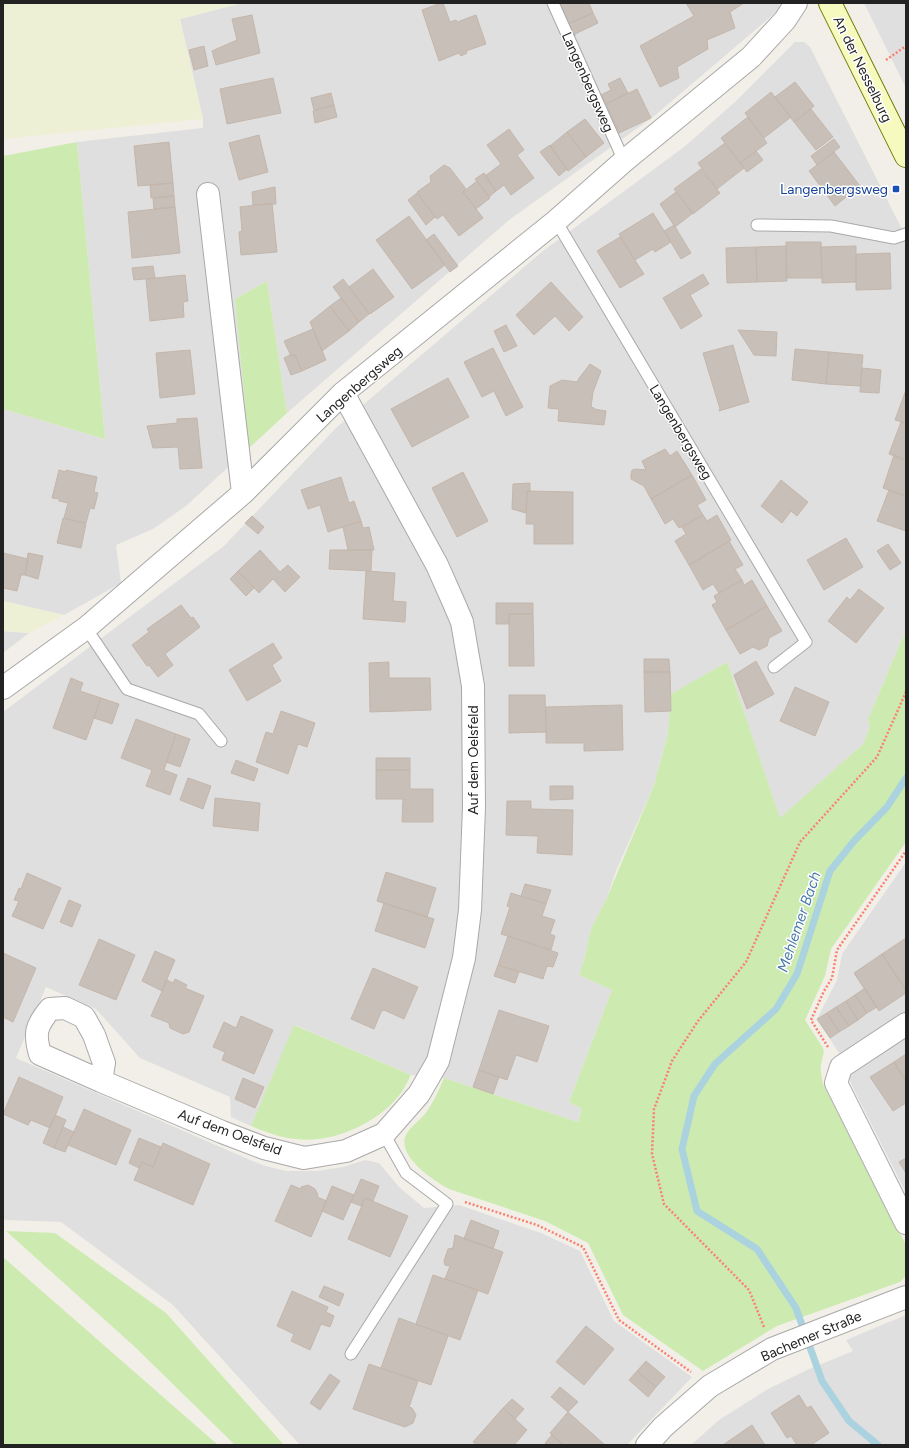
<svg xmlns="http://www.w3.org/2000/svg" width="909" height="1448" viewBox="0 0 909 1448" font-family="Figtree,sans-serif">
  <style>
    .residential { fill: #e0dfdf }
    .farmland { fill: #eef0d5 }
    .grass { fill: #cdebb0 }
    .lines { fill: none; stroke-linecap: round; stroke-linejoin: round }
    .stream { stroke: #aad3df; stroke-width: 7 }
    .building { fill: #c7bfb8; stroke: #c4b6ab }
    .lane-casing { stroke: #a9a9a9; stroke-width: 13 }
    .street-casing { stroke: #a9a9a9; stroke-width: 24 }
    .secondary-casing { stroke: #707d05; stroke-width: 24 }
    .path { stroke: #fa8072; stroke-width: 2.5; stroke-dasharray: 2 2; stroke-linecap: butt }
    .lane { stroke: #fff; stroke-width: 11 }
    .street { stroke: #fff; stroke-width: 22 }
    .secondary { stroke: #f7fabf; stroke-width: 22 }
    .transit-dot { fill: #1a4fb4; stroke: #fff; stroke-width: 1.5 }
    .labels { text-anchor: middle; stroke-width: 3; stroke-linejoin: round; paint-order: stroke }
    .street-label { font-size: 14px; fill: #222; stroke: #fff }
    .transit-label { font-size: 14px; fill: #164399; stroke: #fff; text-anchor: end }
    .water-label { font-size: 15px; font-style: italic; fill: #4a7aab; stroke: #fff }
  </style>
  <rect width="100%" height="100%" fill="#f2efe9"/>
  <path class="residential" d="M242 3H779L781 8 653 117 509 220 287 413 267 281 235 299 249 448 186 506 153 529 116 545 121 583 64 615 3 601V409L105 439 77 142 203 128V119L180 19Z
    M864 3H906V88Z
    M795 42H804L810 47 906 237V630L868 719 870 727 863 744 780 819 727 662 672 694 668 734 654 785 616 871 606 900 591 929 584 960 579 975 612 990 569 1102 582 1109 578 1122 444 1078 411 1075 295 1025 251 1126 231 1117 230 1097 140 1058 96 1009 46 987 16 1058 262 1165 286 1171H317L343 1167 365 1160 379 1163 399 1187 424 1208 459 1205 541 1233 580 1251 614 1321 692 1377 627 1445H300L173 1305 61 1222 7 1220 3 1219V712L224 546 336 428 543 251 684 147 735 102Z
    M3 631 29 633 3 653Z
    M906 862V1193L853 1088 839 1053 817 1019 837 980 842 954Z
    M906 1315V1445H691L719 1420 768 1389 807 1370 853 1351 846 1340Z"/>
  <path class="farmland" d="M3 3H242L180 19 203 119 3 139Z
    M3 601 64 615 29 633 3 631Z"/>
  <path class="grass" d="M77 142 105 439 3 409V156Z
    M267 281 287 413 249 448 235 299Z
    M906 630V842L831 949 825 976 805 1020 823 1048C825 1054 822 1058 821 1064 820 1071 822 1078 823 1084L906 1245V1276L900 1282 777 1326 703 1371 623 1315 588 1243 545 1221 449 1189C434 1181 396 1156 406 1135 410 1127 419 1121 425 1114 433 1103 439 1090 444 1078L578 1122 582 1109 569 1102 612 990 579 975 584 960 591 929 606 900 654 785 668 734 671 694 727 662 780 818 863 744 870 727 868 719Z
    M294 1025 411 1075C407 1082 403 1092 397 1098 374 1125 330 1144 295 1139 279 1137 265 1132 251 1126Z
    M6 1231 55 1233 166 1313 284 1445H235L135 1347Z
    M3 1257 218 1445H3Z"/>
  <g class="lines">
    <path class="stream" d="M878 1445 849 1421 822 1381 796 1308 757 1249 697 1211 682 1149 694 1096 715 1064 776 1009 797 974 830 871 854 841 887 807 906 778"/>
  </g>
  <path class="building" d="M441 3H443L450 22 456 20 457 22 476 15 486 44 466 51 467 53 461 56 459 53 439 61 422 10Z
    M559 3H589L593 13 568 24Z
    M686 3H744L730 12 735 28 707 40 708 49 677 67 679 78 660 87 640 46 694 16Z
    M593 13 598 23 575 34V36H574L568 24Z
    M252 15 260 53 216 65 212 51 237 40 232 19Z
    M204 46 208 66 194 70 189 50Z
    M273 78 281 113 227 124 220 89Z
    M620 78 628 93 606 104 601 95 611 90 608 84Z
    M795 82 814 106 794 122 775 97Z
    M637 89 651 118 619 133 606 104Z
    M771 92 791 117 764 138 745 113Z
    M331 93 334 105 314 110 311 98Z
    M334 105 337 117 315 123 313 111Z
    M811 109 833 137 816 150 794 122Z
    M748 117 767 143 740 163 721 138Z
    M585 119 604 143 586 157 567 132Z
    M509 129 524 150 517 155 534 178 511 195 504 185 496 191 485 176 501 164 487 145Z
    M567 132 586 157 568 171 550 146Z
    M259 135 268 172 239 180 229 143Z
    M834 139 840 147 817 165 811 156Z
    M169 142 173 183 138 186 134 146Z
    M725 143 744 168 717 189 698 163Z
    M550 145 567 169 559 176 540 152Z
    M756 151 763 160 747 172 740 163Z
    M834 152 860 186 835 206 809 171Z
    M444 165 450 168 466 189 463 192 483 218 459 236 443 215 437 219 417 192 431 182 430 176Z
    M701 169 720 193 693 214 674 189Z
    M484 173 496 191 489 197 475 179Z
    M477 181 490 198 476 209 463 192Z
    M173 183 174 196 151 198 150 185Z
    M275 187 276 204 253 205 252 192Z
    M676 192 693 213 675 227 660 204Z
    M417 193 435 217 426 225 408 200Z
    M174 196 175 207 154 209 153 198Z
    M272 203 277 252 241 255 239 232 242 231 240 207Z
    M175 207 180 253 132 258 128 212Z
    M653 213 671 242 655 252 653 249 635 260 619 234Z
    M409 216 445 265 412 289 376 240Z
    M674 225 691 253 681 259 664 231Z
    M434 234 458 266 450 272 426 240Z
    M620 237 644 274 620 288 597 251Z
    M786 242H821L822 278H786Z
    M786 246 787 281 757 282 756 247Z
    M856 246V282L822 283 821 247Z
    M756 247 757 282 727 283 726 248Z
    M890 253 891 289 856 290V254Z
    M153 266 155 278 134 280 132 268Z
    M373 269 394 297 370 314 349 287Z
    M703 274 709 284 690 295 702 316 681 329 663 298Z
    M185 275 188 301 183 302 184 317 150 321 146 279Z
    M343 279 369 314 359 322 333 287Z
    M551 282 583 317 569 331 555 316 534 335 516 315Z
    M341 298 359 322 349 331 330 306Z
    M330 306 349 331 322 351 310 322Z
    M506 325 517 346 504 352 494 331Z
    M313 329 326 360 302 371 295 355 291 356 284 341Z
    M738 330 777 332 776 356 754 355Z
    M733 345 749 402 719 411 720 409 703 353Z
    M493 348 523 407 506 416 494 391 482 397 464 362Z
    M795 349 829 352 826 384 792 380Z
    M190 350 195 394 160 398 156 353Z
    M829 352 863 355 860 386 826 384Z
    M290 355H295L302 371 291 375 284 358Z
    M590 364 601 371 593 392 591 407 594 408V409L606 411 604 425 558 421 559 409 548 408 550 386 562 380 577 382 580 377Z
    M862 368 881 370 879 393 860 392Z
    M448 378 469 417 412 447 391 409Z
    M906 390V423L895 420Z
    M197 418 202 468 180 469 178 447 153 448 147 426 177 423V419Z
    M901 422 906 423V460L889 454Z
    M665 449 670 456 677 451 692 475 651 499 644 486 631 479V475L632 470 636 469 646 470 642 461Z
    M894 455 906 460V496L883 488Z
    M59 470 66 472V470L97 477 94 492 98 493 94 509 90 508 86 523 64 518 68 503 59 501V499L52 498Z
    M463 472 488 521 457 537 432 488Z
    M692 475 706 500 697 505 703 515 679 528 673 519 665 524 651 499Z
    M341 477 349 503 354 501 361 521 328 532 320 505 308 509 301 490Z
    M781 480 808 502 797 516 791 511 782 523 761 506Z
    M530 483V491H527L526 513 512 509 513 484Z
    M889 490 906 496V531L877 521Z
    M527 491 573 492V544H534V524H526Z
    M703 515 707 521 717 515 731 540 689 565 675 541 686 534 682 527Z
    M252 516 264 527 258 534 245 523Z
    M63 518 86 524 81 548 57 543Z
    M361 521 363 528 369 527 374 550H348L343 527Z
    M846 538 863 567 824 590 807 560Z
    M729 541 743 565 735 569 742 580 719 593 713 584 703 590 689 565Z
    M888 544 901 563 890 570 877 551Z
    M260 550 280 572 288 565 300 577 285 592 273 579 259 593 238 571Z
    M330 550H372L371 571 329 569Z
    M3 553 28 559 25 575H21L17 591 3 588Z
    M28 553 43 556 38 579 25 575Z
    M238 571 254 588 246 596 230 579Z
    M366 571 395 573 393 601 406 602 405 622 363 619Z
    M742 580 744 585 752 580 767 606 726 630 712 605 717 602 714 596Z
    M859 589 884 608 856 643 828 621 847 597 850 600Z
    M496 603H533V614H509V624H496Z
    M181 605 191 618 193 617 200 627 165 654 173 665 158 677 149 665 147 666 132 645 149 632 147 629Z
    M767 606 782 631 769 638 767 646 759 650 753 647 740 654 726 630Z
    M509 614H533L534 666H509Z
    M273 643 282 658 272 665 281 681 247 701 229 670Z
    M644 659H669L670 672H644Z
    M756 661 774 694 747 709 734 675Z
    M389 662V678H430L431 710 370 712 369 663Z
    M644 672H670L671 711 645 712Z
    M71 678 83 683 80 691 101 698 86 740 53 728Z
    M795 687 829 702 815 736 780 721Z
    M509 695H545L546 732 509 733Z
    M101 698 119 704 112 724 94 718Z
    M622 705 623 750 584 751V743H546V707Z
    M281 711 315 723 307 747 298 744 288 774 256 762 266 732 273 734Z
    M136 719 176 734 164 770 177 775 170 795 146 786 152 770 121 758Z
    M176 734 190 739 180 767 166 762Z
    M376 758H410V770H376Z
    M236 760 258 769 254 781 231 773Z
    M376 770H410V789H433V822H402L403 799H376Z
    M188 778 211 786 203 809 180 800Z
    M550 786H573V799L550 800Z
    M215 798 260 803 258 831 213 826Z
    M507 801H531V809L573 810 572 855 537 853 538 836 506 835Z
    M386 872 436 888 427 917 377 901Z
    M27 873 61 888 43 929 12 916 19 901 14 900 19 888 21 889Z
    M525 884 551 890 546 904 521 896Z
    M511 893 546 904 542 916 555 920 550 934 555 936 551 950 501 934 510 907 507 906Z
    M69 900 81 905 72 927 60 922Z
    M384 903 434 919 425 948 375 931Z
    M508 936 558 953 553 967 547 966 543 979 498 965Z
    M906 938V990L882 954Z
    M99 939 135 955 116 1000 79 985Z
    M155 951 175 960 162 991 142 981Z
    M3 953 36 968 13 1022 3 1017Z
    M882 954 906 990V993L879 1011 854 973Z
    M498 965 519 972 515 983 494 976Z
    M373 968 418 987 404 1019 384 1010 381 1012 374 1029 351 1019Z
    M175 979 187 985 185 988 204 996 189 1032 183 1034 170 1028 169 1023 151 1016 167 980 173 983Z
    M865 988 877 1007 867 1013 855 995Z
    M855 995 867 1013 858 1020 846 1001Z
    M846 1001 858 1020 849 1026 836 1007Z
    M836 1007 849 1026 839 1032 827 1013Z
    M499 1010 549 1026 537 1062 516 1055 507 1080 479 1070Z
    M827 1013 839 1032 830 1038 817 1019Z
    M241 1016 273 1030 254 1074 222 1060 225 1052 213 1047 224 1022 236 1028Z
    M906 1054V1081L894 1062Z
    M894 1062 906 1081V1103L893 1111 870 1077Z
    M479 1070 499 1077 493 1094 473 1087Z
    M19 1077 63 1097 50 1128 31 1120 28 1125 3 1114Z
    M243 1078 264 1087 255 1108 235 1099Z
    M84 1109 131 1130 116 1165 68 1145Z
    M55 1115 66 1120 54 1148 43 1143Z
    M63 1127 74 1132 65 1152 54 1148Z
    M139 1138 161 1147 153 1167 142 1162 139 1168 129 1163Z
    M163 1143 210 1164 193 1205 134 1180 142 1162 153 1167Z
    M906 1158V1173L899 1162Z
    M361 1179 379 1186 373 1201 365 1198 361 1206 351 1202Z
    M291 1185 301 1189V1187L308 1185 315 1189 318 1195 317 1197 327 1201 311 1237 275 1221Z
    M332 1186 354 1195 343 1220 322 1211Z
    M365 1198 408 1216 390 1257 348 1239Z
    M471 1220 499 1231 493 1249 464 1239Z
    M455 1235 503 1252 488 1294 445 1279 450 1266 445 1265 444 1261 448 1249 453 1248Z
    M433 1275 478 1290 460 1340 416 1324Z
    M324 1286 344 1294 339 1306 319 1297Z
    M292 1291 328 1307 326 1312 334 1316 330 1327 321 1324 310 1350 291 1341 294 1334 277 1326Z
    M399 1318 448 1336 431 1385 381 1368Z
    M586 1326 614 1349 584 1385 556 1362Z
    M646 1361 665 1377 656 1387 637 1371Z
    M369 1364 418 1381 409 1407 412 1408 416 1415 413 1423 405 1427 353 1409Z
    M637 1371 656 1387 648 1397 629 1380Z
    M330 1374 340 1381 320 1410 310 1403Z
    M560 1387 578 1402 568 1412 551 1397Z
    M799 1395 807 1408 811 1406 829 1433 811 1445H797L791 1436 787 1438 771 1413Z
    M512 1399 524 1409 515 1419 503 1408Z
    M503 1408 527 1430 514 1445H477L473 1442Z
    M568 1412 605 1445H564L552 1435 550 1433Z
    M752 1425 765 1445H723Z
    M552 1435 564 1445H548L545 1443Z"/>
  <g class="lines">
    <defs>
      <path id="lane" d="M553 3 624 161
        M556 221 806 642 774 667
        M757 225 831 226 894 238 906 234
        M86 628 127 689 199 714 221 741
        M351 1354 447 1204 406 1173 384 1134"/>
      <path id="street" d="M208 194 243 493
        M3 688 86 628 243 493 343 393 556 221 624 161 751 57 785 20 796 3
        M906 1024 841 1067 836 1083 906 1223
        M101 1081 40 1054C34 1033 36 1026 50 1009L65 1008 84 1017 94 1035 104 1063 101 1081 222 1132 264 1148 304 1158 346 1151 384 1134 419 1094 438 1061 464 958 470 910 474 807 473 686 462 622 453 601 437 565 343 393
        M647 1445 663 1427 710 1386 772 1349 906 1297"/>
      <path id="secondary" d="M830 3 906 156"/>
    </defs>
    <use href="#lane" class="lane-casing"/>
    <use href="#street" class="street-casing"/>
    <use href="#secondary" class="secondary-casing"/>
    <path class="path" d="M886 60 906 46
      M828 1047 811 1020 824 991 832 978 837 950 906 851
      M465 1202 537 1225 583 1247 619 1320 691 1372
      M764 1327 749 1290 664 1204 652 1154 654 1109 672 1061 698 1021 746 962 800 842 877 757 906 692"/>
    <use href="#lane" class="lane"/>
    <use href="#street" class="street"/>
    <use href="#secondary" class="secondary"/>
  </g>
  <rect class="transit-dot" x="892" y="185" width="8" height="8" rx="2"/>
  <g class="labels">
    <g class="street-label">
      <text transform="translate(863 69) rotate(64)" y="5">An der Nesselburg</text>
      <text transform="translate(588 82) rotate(66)" y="5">Langenbergsweg</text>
      <text transform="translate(359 384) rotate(-41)" y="5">Langenbergsweg</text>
      <text transform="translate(681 432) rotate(59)" y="5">Langenbergsweg</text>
      <text transform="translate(473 760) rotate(-90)" y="5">Auf dem Oelsfeld</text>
      <text transform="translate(230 1132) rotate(20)" y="5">Auf dem Oelsfeld</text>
      <text transform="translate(811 1336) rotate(-23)" y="5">Bachemer Straße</text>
    </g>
    <g class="transit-label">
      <text x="888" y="194">Langenbergsweg</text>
    </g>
    <g class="water-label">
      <text transform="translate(799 922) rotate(-71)" y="5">Mehlemer Bach</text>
    </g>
  </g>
  <rect width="909" height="1448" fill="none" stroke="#222222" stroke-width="8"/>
</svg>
